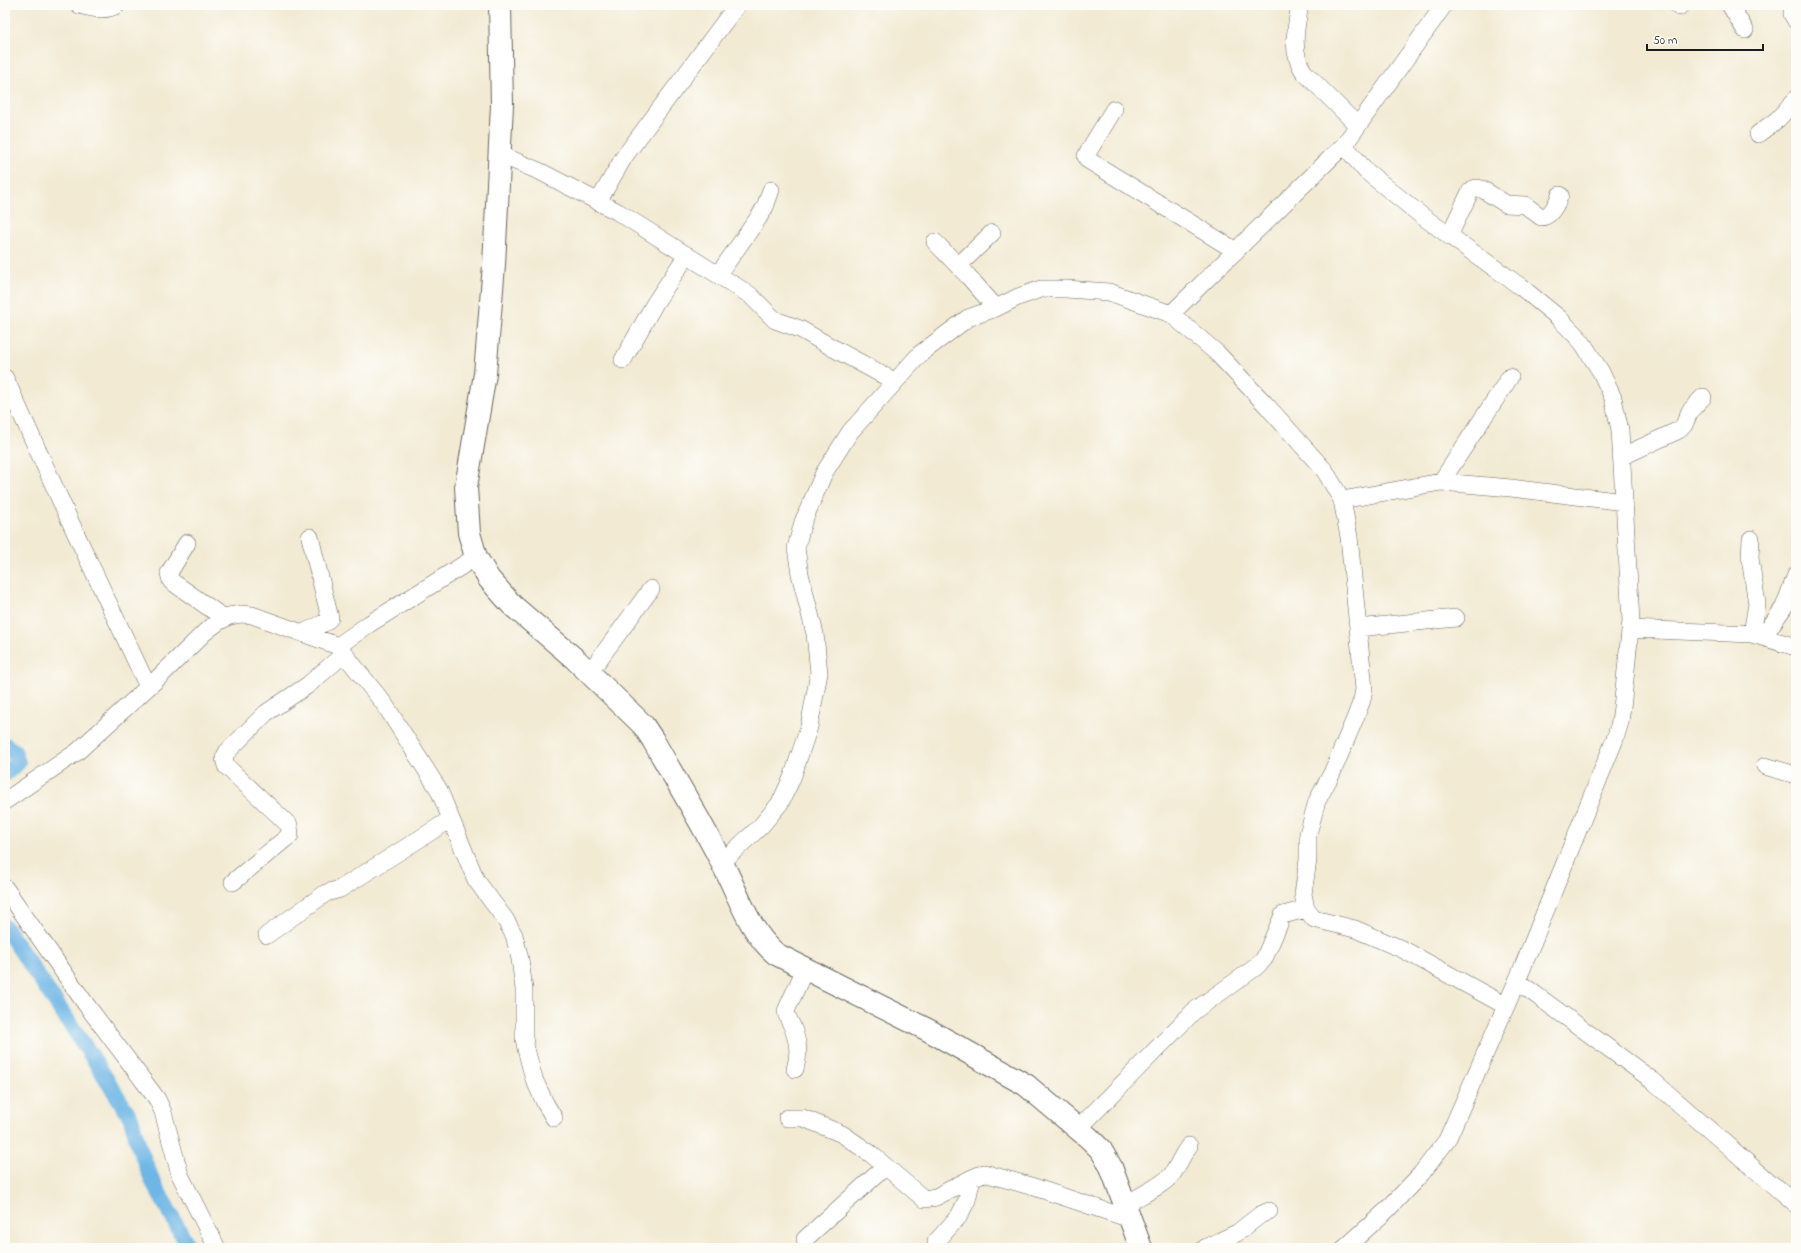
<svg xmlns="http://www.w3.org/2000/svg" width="1801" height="1253" viewBox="0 0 1801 1253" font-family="'Indie Flower',sans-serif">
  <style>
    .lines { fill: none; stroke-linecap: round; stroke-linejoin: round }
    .canal { stroke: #6db6e5; stroke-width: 16 }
    .street-casing { stroke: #67645c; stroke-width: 18 }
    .secondary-casing { stroke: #67645c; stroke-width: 24 }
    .street { stroke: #fff; stroke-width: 17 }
    .secondary { stroke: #fff; stroke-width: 22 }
  </style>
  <rect width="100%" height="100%" fill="#fdfcf7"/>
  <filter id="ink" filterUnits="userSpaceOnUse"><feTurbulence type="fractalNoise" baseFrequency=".025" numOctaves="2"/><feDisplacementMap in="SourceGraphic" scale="8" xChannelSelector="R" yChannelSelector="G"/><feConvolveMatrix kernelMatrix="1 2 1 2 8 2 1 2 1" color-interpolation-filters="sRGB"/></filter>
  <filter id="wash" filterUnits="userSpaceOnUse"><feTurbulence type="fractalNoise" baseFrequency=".012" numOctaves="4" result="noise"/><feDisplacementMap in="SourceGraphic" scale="16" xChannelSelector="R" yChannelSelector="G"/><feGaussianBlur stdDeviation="0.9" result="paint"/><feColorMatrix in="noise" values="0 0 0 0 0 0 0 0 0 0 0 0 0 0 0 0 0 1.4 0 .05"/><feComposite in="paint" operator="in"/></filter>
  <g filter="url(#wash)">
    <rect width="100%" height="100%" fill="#f2ead3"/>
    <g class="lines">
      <path class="canal" d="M5 745 14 751 18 763 5 774
        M5 927 95 1061 131 1118 139 1147 153 1182 189 1248"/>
    </g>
  </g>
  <g filter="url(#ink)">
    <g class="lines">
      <defs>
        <path id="street" d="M79 5C92 8 104 12 117 5
          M1300 5C1296 27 1290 52 1304 72L1358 126
          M1730 5 1745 30
          M1793 5 1792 14 1796 21
          M1679 7 1681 5
          M1114 109 1088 152 1086 156 1088 160 1236 251
          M1758 134 1778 119 1796 99
          M1344 145 1366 171 1422 216 1521 287 1559 318 1582 342 1601 372 1613 398 1620 430 1631 621 1623 699 1620 722 1615 739 1517 981 1447 1140 1421 1174 1387 1210 1345 1248
          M499 154 541 172 618 212 750 295 775 320 800 329 833 348 894 381
          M598 202 624 157 737 5
          M1449 236 1470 192 1475 188 1482 189 1506 204 1525 205 1541 217C1551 217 1557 203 1560 195
          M935 242 968 276 996 308
          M958 266 992 233
          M718 275 759 217 765 207 771 190
          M1171 314 1217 353 1268 407 1325 471 1342 500 1349 537 1364 689 1362 700 1356 716 1332 773 1317 801 1308 834V860L1303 894 1306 909 1314 919 1355 929 1404 950 1506 1006
          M623 360 655 303 687 255
          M5 378 69 519 148 687
          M1621 457 1679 430 1684 425 1690 411 1703 397
          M1441 482 1511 488 1624 502
          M1342 500 1441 482 1510 377
          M1751 539 1750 558 1757 604 1752 634
          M187 543 169 573 171 581 224 618
          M1358 628 1456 618
          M1630 629 1752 634 1796 647
          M303 633 326 622 330 618 310 537
          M1763 637 1784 607 1796 575
          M338 646 385 705 439 790 476 880 505 919 514 935 520 959 524 989V1038L526 1049 534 1079 545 1103 554 1118
          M589 673 651 589
          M1765 766 1796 775
          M5 801 77 752 156 680 205 632 218 622 229 616 241 614 252 615 338 646 369 624 476 557
          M722 862 761 826 780 803 792 778 809 727 819 673 815 634 800 574 796 548 803 522 824 473 850 432 920 354 968 318 996 308 1018 297 1041 289H1066L1109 292 1171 314 1344 145 1444 5
          M233 882 290 835 289 825 226 766 224 758 227 752 266 713 308 685 344 654
          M5 888 85 1003 157 1099 163 1112 180 1175 217 1248
          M267 935 326 893 340 889 451 819
          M1517 981 1652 1080 1796 1205
          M795 1069C800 1053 798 1041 792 1026 789 1020 787 1017 786 1011L805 969
          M787 1118H803L842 1134 871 1154 924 1199 936 1197 972 1178
          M1078 1129 1194 1011 1256 967 1264 959 1283 915 1306 909
          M1126 1204C1139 1196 1165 1185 1173 1173 1179 1164 1182 1155 1189 1146
          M805 1239 885 1167
          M936 1242 959 1216 967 1200 972 1178 984 1173 1034 1187 1130 1219
          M1205 1248 1237 1233 1260 1215 1269 1211"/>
        <path id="secondary" d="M500 5 502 105 494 265 485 374 466 487 469 533 476 557 489 579 512 605 575 659 643 725 653 740C676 781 701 821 722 863 738 893 749 932 776 954L930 1031 1026 1085 1089 1138 1101 1150 1111 1167 1141 1248"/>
      </defs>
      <use href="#street" class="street-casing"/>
      <use href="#secondary" class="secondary-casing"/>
      <use href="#street" class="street"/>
      <use href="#secondary" class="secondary"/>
    </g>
  </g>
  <rect width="1801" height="1253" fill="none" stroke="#fdfcf7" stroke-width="20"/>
  <path d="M1647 44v6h116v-6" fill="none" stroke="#1c1c1c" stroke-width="2"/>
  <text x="1653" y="44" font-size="12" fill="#1c1c1c" stroke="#fdfcf7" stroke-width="3" paint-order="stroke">50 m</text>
</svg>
